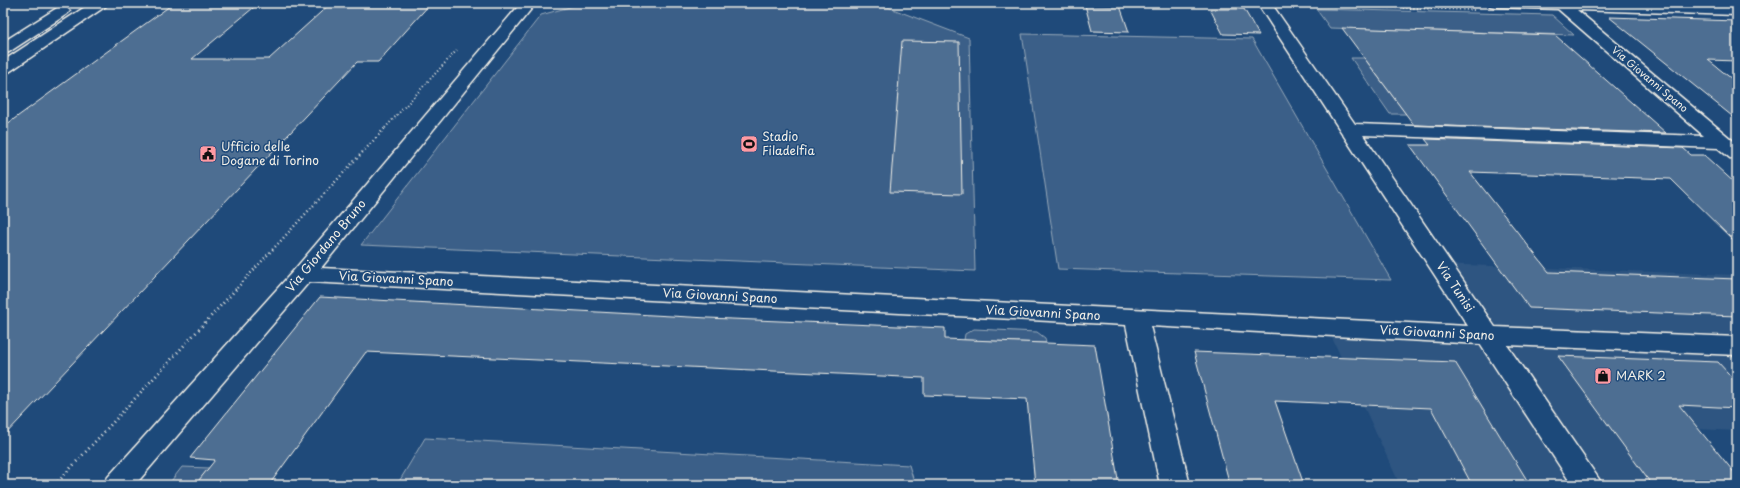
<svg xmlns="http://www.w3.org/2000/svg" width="1740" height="488" viewBox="0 0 1740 488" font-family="'Playpen Sans',sans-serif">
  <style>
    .built { fill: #2d5581 }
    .green { fill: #3a5f88; stroke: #97a8b8 }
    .building { fill: #4d6e92; stroke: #f4f1e8 }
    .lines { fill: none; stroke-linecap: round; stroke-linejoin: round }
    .minor-casing { stroke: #f4f1e8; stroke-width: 3 }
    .tertiary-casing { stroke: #f4f1e8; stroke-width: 3 }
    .path-far2 { stroke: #f4f1e8; stroke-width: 2; stroke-dasharray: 1 2.5; stroke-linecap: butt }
    .path-far1 { stroke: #f4f1e8; stroke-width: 2.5; stroke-dasharray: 1 3; stroke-linecap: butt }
    .path { stroke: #f4f1e8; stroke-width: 3; stroke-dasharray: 1 3.5; stroke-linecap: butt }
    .minor { fill: #1f4a7a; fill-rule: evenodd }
    .tertiary { fill: #1f4a7a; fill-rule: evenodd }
    .labels { text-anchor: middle; stroke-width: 3; stroke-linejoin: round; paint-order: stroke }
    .far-street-label { font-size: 10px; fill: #f4f1e8; stroke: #1f4a7a }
    .poi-label { font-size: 12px; fill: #f4f1e8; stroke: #1f4a7a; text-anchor: start }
    .street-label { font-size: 12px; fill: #f4f1e8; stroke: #1f4a7a }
  </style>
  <rect width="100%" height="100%" fill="#1f4a7a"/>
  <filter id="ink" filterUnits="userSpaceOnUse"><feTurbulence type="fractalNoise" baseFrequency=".025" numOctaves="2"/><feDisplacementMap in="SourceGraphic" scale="8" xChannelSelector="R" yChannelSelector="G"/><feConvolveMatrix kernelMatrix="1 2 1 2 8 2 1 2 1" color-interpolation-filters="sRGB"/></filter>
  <g filter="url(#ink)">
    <path class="built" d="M1439 264 1737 275V431L1698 429 1737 485H1400L1327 327 1487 335Z"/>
    <path class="green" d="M584 3H877L969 38 975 271 361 245 541 15Z
      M1316 9 1552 15 1574 35 1330 28Z
      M1022 34 1252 39 1391 280 1058 269Z
      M1351 58H1364L1406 114H1390Z
      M974 329 1037 332 1045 338 1046 343 964 340 965 334Z
      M425 438 909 465 915 485H397Z
      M182 467 209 468 195 485H168Z"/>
    <path class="building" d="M174 3H259L192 59H269L331 3H431L378 62H357L3 437V127Z
      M1085 5 1120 6 1129 32 1092 31Z
      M1210 9H1244L1259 35 1223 34Z
      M1609 17 1737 21V61L1708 60 1737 83V120Z
      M1342 28 1555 35 1666 133 1414 125Z
      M902 41 959 42 962 194 890 192Z
      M1425 139 1683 148 1691 155H1704L1737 185V244L1671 179 1470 172 1549 272 1737 279V316L1529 308 1410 145H1430Z
      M320 297 708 318 945 328V339L1095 345 1119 485H1035L1027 399 924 395V378L366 352 269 485H195L215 460 190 458Z
      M1194 352 1455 362 1530 485H1472L1431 408 1275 401 1304 485H1230Z
      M1558 356 1718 362 1737 383V408L1679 405 1737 476V485H1652Z"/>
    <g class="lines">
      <defs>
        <path id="minor" d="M521 3H536L321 268 1468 326 1257 3H1271L1355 124 1704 136 1558 9 1495 7 1490 6 1488 3H1651L1737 5V15L1577 10 1737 144V160L1730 158 1718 148 1363 135 1495 327 1737 337V355L1507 345 1603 485H1572L1480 344 1150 326 1190 485H1160L1126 325 309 282 135 485H103L108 477 295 269Z"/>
        <path id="tertiary" d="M91 3H108L106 6 9 72 3 73V61Z
          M62 6 67 8 70 11 67 14 9 52 3 54V42L57 8Z"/>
      </defs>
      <use href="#minor" class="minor-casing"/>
      <use href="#tertiary" class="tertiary-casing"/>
      <path class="path-far2" d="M1291 4 1474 10
        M385 128 458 49"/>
      <path class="path-far1" d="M237 288 386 127"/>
      <path class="path" d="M55 485 238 287"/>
      <use href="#minor" class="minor"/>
      <use href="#tertiary" class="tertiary"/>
    </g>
  </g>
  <defs>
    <symbol id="stadium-square" viewBox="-11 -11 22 22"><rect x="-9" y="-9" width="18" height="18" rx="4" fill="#ff9aa2" stroke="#1f4a7a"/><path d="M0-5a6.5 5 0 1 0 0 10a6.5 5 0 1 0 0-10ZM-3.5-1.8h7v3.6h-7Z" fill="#111"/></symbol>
    <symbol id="civic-square" viewBox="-11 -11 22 22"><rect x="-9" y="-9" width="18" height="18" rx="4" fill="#ff9aa2" stroke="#1f4a7a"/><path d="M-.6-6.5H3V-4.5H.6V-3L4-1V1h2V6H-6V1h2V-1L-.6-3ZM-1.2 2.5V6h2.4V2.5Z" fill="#111"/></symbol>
    <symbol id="shop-square" viewBox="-11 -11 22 22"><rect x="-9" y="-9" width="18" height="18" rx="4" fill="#ff9aa2" stroke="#1f4a7a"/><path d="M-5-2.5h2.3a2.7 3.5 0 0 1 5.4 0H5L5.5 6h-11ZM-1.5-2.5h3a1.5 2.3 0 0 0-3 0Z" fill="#111"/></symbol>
  </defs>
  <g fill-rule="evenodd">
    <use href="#stadium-square" x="739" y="134" width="20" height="20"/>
    <use href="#civic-square" x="198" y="144" width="20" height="20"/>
    <use href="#shop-square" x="1593" y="366" width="20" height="20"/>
  </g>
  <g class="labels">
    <g class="far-street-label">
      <text transform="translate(1650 79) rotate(40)" y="4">Via Giovanni Spano</text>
    </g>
    <g class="poi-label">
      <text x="762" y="141">Stadio<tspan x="762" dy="14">Filadelfia</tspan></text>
      <text x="221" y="151">Ufficio delle<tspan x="221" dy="14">Dogane di Torino</tspan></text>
      <text x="1616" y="380">MARK 2</text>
    </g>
    <g class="street-label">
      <text transform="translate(326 246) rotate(-50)" y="4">Via Giordano Bruno</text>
      <text transform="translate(396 279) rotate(3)" y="4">Via Giovanni Spano</text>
      <text transform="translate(1455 287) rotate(56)" y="4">Via Tunisi</text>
      <text transform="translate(720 296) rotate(3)" y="4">Via Giovanni Spano</text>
      <text transform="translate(1043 313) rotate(3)" y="4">Via Giovanni Spano</text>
      <text transform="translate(1437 333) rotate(3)" y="4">Via Giovanni Spano</text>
    </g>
  </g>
  <rect width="1740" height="488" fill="none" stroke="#1f4a7a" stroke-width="16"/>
  <rect x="8" y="8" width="1724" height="472" fill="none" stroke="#f4f1e8" stroke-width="1.5" filter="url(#ink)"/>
</svg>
